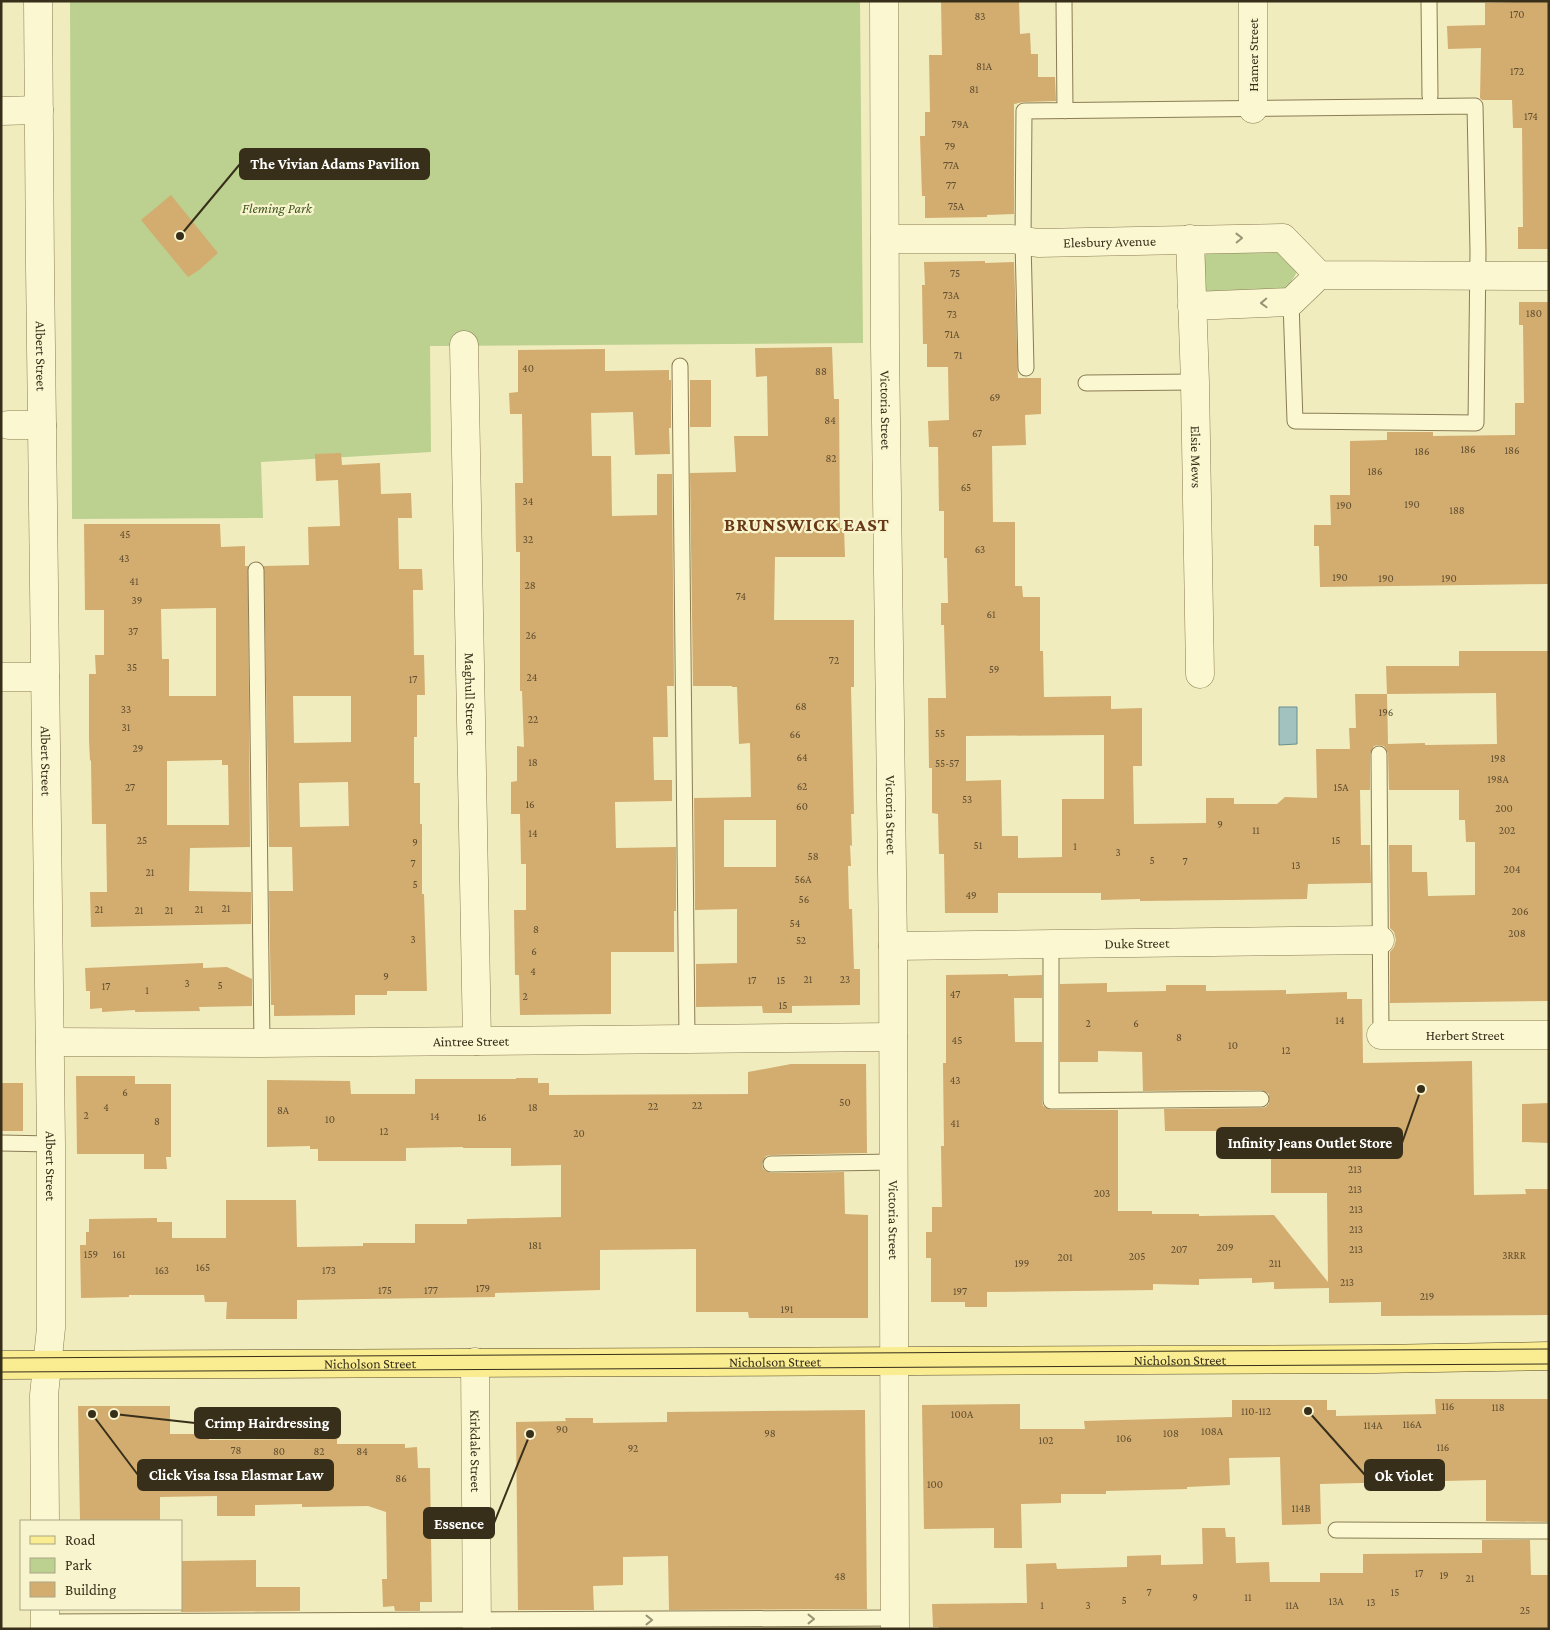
<svg xmlns="http://www.w3.org/2000/svg" width="1550" height="1630" viewBox="0 0 1550 1630" font-family="'Crimson Pro',serif">
  <style>
    .green { fill: #bcd090 }
    .water { fill: #a1c2bf; stroke: #68908e }
    .building { fill: #d3ac6f; fill-rule: evenodd }
    .lines { fill: none; stroke-linecap: round; stroke-linejoin: round }
    .service-casing { stroke: #8a7c55; stroke-width: 17 }
    .minor-casing { stroke: #8a7c55; stroke-width: 29 }
    .primary-casing { stroke: #57482a; stroke-width: 29 }
    .service { stroke: #fbf7d1; stroke-width: 15 }
    .minor { stroke: #fbf7d1; stroke-width: 28 }
    .primary { stroke: #f9ec91; stroke-width: 28 }
    .tram { stroke: #382f1b; stroke-width: 1 }
    .oneway { stroke: #9a9376 }
    .labels { text-anchor: middle; stroke-width: 4.5; stroke-linejoin: round; paint-order: stroke }
    .number-label { font-size: 11px; fill: #5f4e30 }
    .street-label { font-size: 14px; fill: #382f1b; stroke: #f8f4cd }
    .park-label { font-size: 14px; font-style: italic; fill: #3e5720; stroke: #f8f4cd }
    .district-label { font-size: 19px; font-weight: bold; letter-spacing: 1px; fill: #693817; stroke: #f8f4cd }
    .leader { fill: none; stroke: #382f1b; stroke-width: 2 }
    .callout-dot { fill: #382f1b; stroke: #f8f4cd; stroke-width: 2 }
    .callout { fill: #382f1b; stroke: #382f1b; stroke-width: 2 }
    .callout-label { font-size: 15px; text-anchor: middle; font-weight: bold; fill: #fff }
  </style>
  <rect width="100%" height="100%" fill="#f1ecbd"/>
  <path class="green" d="M70 1H860L863 343 430 346 431 452 261 462 263 518 72 519Z
    M1269 243 1297 272 1285 292 1202 293 1200 268 1209 245Z"/>
  <path class="water" d="M1279 707H1297V744L1279 745Z"/>
  <path class="building" d="M941 1H1019L1020 34 1030 33 1031 54H1038V77H1055L1056 101 1024 102 1014 104V214L987 215V217L925 218V196H922L920 136H925V112H930L929 55H942Z
    M1549 1V249H1518V227H1523L1522 128H1513L1512 100H1482L1480 98 1481 48 1448 49 1447 26 1485 25V3Z
    M171 195 218 253 199 270 188 277 141 220Z
    M985 261V263L1014 262 1018 378H1041V414L1025 415 1026 445 992 446 993 522H1015V586H1022L1023 597H1040V651H1043L1044 697 1111 696V709L1142 708V766H1133L1134 824 1206 823V798H1234V804H1277L1285 797 1317 798 1316 749H1350L1349 728H1356L1355 694H1387L1386 666H1459V651H1549V1001L1390 1003V952L1394 947 1396 940 1394 932 1390 928 1389 845H1412V872H1427L1428 896 1475 895V842H1466L1465 820H1459V790H1389L1388 753 1384 746 1379 745 1374 746 1370 754V790H1360L1361 845H1370L1371 883 1308 884 1307 899 1140 901V899L1101 900V893H998V913H945L944 854H939L938 814 932 813V768H929L928 698H946L944 625H941V603H948L947 558H944V511H939L938 447H929L928 421 949 420 948 367H927V344H923L922 285H925L924 262ZM1496 693 1497 744 1425 745V743L1388 744 1387 694ZM1104 735V799H1062V857L1018 858V836H1002L1001 780 966 781V736Z
    M1519 302H1549V584L1320 587 1319 546H1314V525H1331L1330 495H1350V441L1387 440V432H1433V436L1515 435V403H1524L1523 325H1519Z
    M832 347 834 399H839L840 528H844L845 557H775L774 620H854V687H851L854 814H851L852 846 850 845 851 866H848L849 909H852L854 969H860V1005L792 1006V1013H763L762 1006 696 1007V964L737 963V909L695 910 694 798 751 797 750 743 739 744 737 687H732V686H693L690 473 736 472 734 436H768L767 376 756 377 755 348ZM724 820H776V867H724Z
    M605 349V371L669 370V380H671V428H669L670 454 635 455 633 412 591 413 592 456H611L612 516 657 515V474H672L674 686H667L668 737H653L654 780H672V801L615 802 616 848 676 847V911H674V952H611V1014L520 1015 519 975H515L514 910H526V864H521L520 814H511V782L517 781V746L524 747 522 691H520V552H516L515 483H523L522 414H510L509 393 518 392V350Z
    M690 380H711V427H690Z
    M341 453 342 465 380 463 381 494 411 493 412 518H398L399 569H422L423 590H413L414 655H424L425 695H417V737H414V783H420V824H422V894H424L427 991H387V995H355V1015L274 1016V1005H271L269 891H293L292 847H269L264 566 309 565 308 527 340 526 338 480 316 481 315 454ZM293 696H351V742L294 743ZM348 782 349 826 300 827 299 783Z
    M84 524H220L221 547 245 546V566H248L250 847 190 848 189 891 251 892V924L91 927 90 892H107L106 824H92L91 760 90 761 89 740V674H96L95 655H104V610H85ZM216 608V696H169V659H162L161 609ZM222 760V765H228L229 825H167V761Z
    M203 963V968L227 967 252 979V1006L199 1007 200 1011 135 1012V1010L102 1012V1008L90 1009V991H86L85 968Z
    M1008 974V976L1042 975V998H1014L1015 1042H1042V1101L1043 1106 1051 1110H1118V1211H1152V1214H1199V1216L1274 1215 1328 1282 1327 1193H1271V1148H1219V1131H1165L1164 1109 1261 1108 1266 1107 1269 1103V1094L1261 1090 1143 1091 1142 1052 1098 1051V1062H1060V984L1107 983V992L1166 991V985H1206V991L1286 990V994L1347 992V999H1362L1363 1063 1472 1061 1474 1195 1526 1194 1525 1189H1549V1315L1381 1316V1302L1329 1303V1288L1274 1289V1282L1252 1283V1278L1199 1279V1285L1153 1284V1290L987 1292V1307H965V1302H931V1258H926V1232H932V1207H942L941 1146H944L943 1063H946V975Z
    M791 1064H866L867 1153 771 1155 766 1156 762 1164 763 1169 771 1173 844 1172 845 1214 868 1215V1318H749L748 1312H696V1249L600 1250V1290L495 1293V1297L297 1300V1319H226L227 1302H205L204 1295H129V1297L81 1298 80 1245H86V1232H89V1219L157 1218V1222H172V1238H226V1200H296L297 1247 363 1246V1243H415V1224H467V1219L561 1217V1165L511 1166V1148H463V1147L406 1148V1161H318V1149H310V1146L267 1147V1080L350 1081 351 1094H415V1079H516V1078H538V1083H549V1095L748 1094V1072Z
    M76 1076H135V1084H171V1157H166L167 1169H144V1154H77Z
    M1 1083H23V1131H1Z
    M1549 1103V1143L1522 1142V1104Z
    M1435 1399H1549V1522L1486 1521V1480L1320 1484 1321 1524 1282 1525 1280 1457 1229 1458 1230 1485 1187 1487V1489L1106 1491V1494H1061V1503L1021 1504 1022 1548H994V1528L924 1529 922 1405 1020 1404V1429H1085L1084 1421 1232 1417V1400H1327V1410H1336V1416L1436 1414Z
    M78 1406H170V1434H209V1440L337 1439V1444H405V1448L417 1447 418 1468H430L432 1602H420V1611H395L394 1606 383 1607 382 1579H387L386 1512 368 1506 302 1507V1504L255 1505V1516H217V1496L160 1497V1521H80Z
    M865 1410 867 1609 669 1610 668 1556 623 1557V1585L593 1586 594 1610H518L516 1422 566 1421 565 1418H593V1423L667 1422V1412Z
    M1202 1528H1225L1226 1537H1235L1236 1563 1269 1562 1270 1582H1320V1573H1363V1554L1482 1553V1540H1530L1531 1575H1549V1629H939V1627H933L932 1604 1027 1603 1026 1564 1056 1563 1057 1569 1127 1567V1556L1161 1555V1565L1203 1564Z
    M256 1560V1587H300V1611L181 1612V1561Z"/>
  <g class="lines">
    <defs>
      <path id="service" d="M1064 1 1065 111
        M1429 1 1430 96
        M680 366 687 1039
        M1026 368 1023 241 1024 111 1475 106 1478 251 1476 423 1295 421 1291 302
        M1086 383 1195 382
        M256 570 262 1043
        M1379 754 1381 1035
        M1051 944V1101L1261 1099
        M1 1143 51 1144
        M771 1164 893 1162
        M1336 1530 1549 1531
        M45 1622 895 1618"/>
      <g id="minor">
        <path id="s1" d="M38 1 40 267 51 1144V1328L44 1395 45 1521"/>
        <path id="s2" d="M884 1 885 346 893 946 895 1629"/>
        <path d="M1253 1V109"/>
        <path d="M1 111 39 110"/>
        <path id="s3" d="M885 239H1012L1038 243 1283 238 1319 275 1549 276"/>
        <path id="s4" d="M1190 239 1195 382 1200 674"/>
        <path d="M1192 306 1291 302 1319 275"/>
        <path id="s5" d="M464 345 477 1041"/>
        <path d="M8 425H42"/>
        <path d="M1 677H45"/>
        <path id="s6" d="M893 946 1380 940"/>
        <path id="s7" d="M1381 1035H1549"/>
        <path id="s8" d="M50 1042 262 1043 893 1037"/>
        <path id="s9" d="M475 1362 477 1629"/>
        <path d="M45 1609V1629"/>
      </g>
      <g id="primary">
        <path id="s10" d="M1 1365 1375 1359 1549 1356"/>
      </g>
    </defs>
    <use href="#service" class="service-casing"/>
    <use href="#minor" class="minor-casing"/>
    <use href="#primary" class="primary-casing"/>
    <use href="#service" class="service"/>
    <use href="#minor" class="minor"/>
    <use href="#primary" class="primary"/>
    <path class="tram" d="M1 1358 1549 1349
      M1 1372 1549 1364"/>
  </g>
  <defs><path id="oneway-chevron" d="M-2-3.5L2.5 0L-2 3.5" fill="none" stroke-width="1.6" stroke-linecap="round" stroke-linejoin="round" transform="scale(1.25)"/></defs>
  <g class="oneway">
    <use href="#oneway-chevron" transform="translate(1239 238) rotate(-1)"/>
    <use href="#oneway-chevron" transform="translate(1264 303) rotate(178)"/>
    <use href="#oneway-chevron" transform="translate(811 1619)"/>
    <use href="#oneway-chevron" transform="translate(649 1620)"/>
  </g>
  <g class="labels">
    <g class="number-label">
      <text x="1517" y="18">170</text>
      <text x="980" y="20">83</text>
      <text x="984" y="70">81A</text>
      <text x="1517" y="75">172</text>
      <text x="974" y="93">81</text>
      <text x="1531" y="120">174</text>
      <text x="960" y="128">79A</text>
      <text x="950" y="150">79</text>
      <text x="951" y="169">77A</text>
      <text x="951" y="189">77</text>
      <text x="956" y="210">75A</text>
      <text x="955" y="277">75</text>
      <text x="951" y="299">73A</text>
      <text x="1534" y="317">180</text>
      <text x="952" y="318">73</text>
      <text x="952" y="338">71A</text>
      <text x="958" y="359">71</text>
      <text x="528" y="372">40</text>
      <text x="821" y="375">88</text>
      <text x="995" y="401">69</text>
      <text x="830" y="424">84</text>
      <text x="977" y="437">67</text>
      <text x="1468" y="453">186</text>
      <text x="1512" y="454">186</text>
      <text x="1422" y="455">186</text>
      <text x="831" y="462">82</text>
      <text x="1375" y="475">186</text>
      <text x="966" y="491">65</text>
      <text x="528" y="505">34</text>
      <text x="1412" y="508">190</text>
      <text x="1344" y="509">190</text>
      <text x="1457" y="514">188</text>
      <text x="125" y="538">45</text>
      <text x="528" y="543">32</text>
      <text x="980" y="553">63</text>
      <text x="124" y="562">43</text>
      <text x="1340" y="581">190</text>
      <text x="1386" y="582">190</text>
      <text x="1449" y="582">190</text>
      <text x="134" y="585">41</text>
      <text x="530" y="589">28</text>
      <text x="741" y="600">74</text>
      <text x="137" y="604">39</text>
      <text x="991" y="618">61</text>
      <text x="133" y="635">37</text>
      <text x="531" y="639">26</text>
      <text x="834" y="664">72</text>
      <text x="132" y="671">35</text>
      <text x="994" y="673">59</text>
      <text x="532" y="681">24</text>
      <text x="413" y="683">17</text>
      <text x="801" y="710">68</text>
      <text x="126" y="713">33</text>
      <text x="1386" y="716">196</text>
      <text x="533" y="723">22</text>
      <text x="126" y="731">31</text>
      <text x="940" y="737">55</text>
      <text x="795" y="738">66</text>
      <text x="138" y="752">29</text>
      <text x="802" y="761">64</text>
      <text x="1498" y="762">198</text>
      <text x="533" y="766">18</text>
      <text x="947" y="767">55-57</text>
      <text x="1498" y="783">198A</text>
      <text x="802" y="790">62</text>
      <text x="130" y="791">27</text>
      <text x="1341" y="791">15A</text>
      <text x="967" y="803">53</text>
      <text x="530" y="808">16</text>
      <text x="802" y="810">60</text>
      <text x="1504" y="812">200</text>
      <text x="1220" y="828">9</text>
      <text x="1256" y="834">11</text>
      <text x="1507" y="834">202</text>
      <text x="533" y="837">14</text>
      <text x="142" y="844">25</text>
      <text x="1336" y="844">15</text>
      <text x="415" y="846">9</text>
      <text x="978" y="849">51</text>
      <text x="1075" y="850">1</text>
      <text x="1118" y="856">3</text>
      <text x="813" y="860">58</text>
      <text x="1152" y="864">5</text>
      <text x="1185" y="865">7</text>
      <text x="413" y="867">7</text>
      <text x="1296" y="869">13</text>
      <text x="1512" y="873">204</text>
      <text x="150" y="876">21</text>
      <text x="803" y="883">56A</text>
      <text x="415" y="888">5</text>
      <text x="971" y="899">49</text>
      <text x="804" y="903">56</text>
      <text x="226" y="912">21</text>
      <text x="99" y="913">21</text>
      <text x="199" y="913">21</text>
      <text x="139" y="914">21</text>
      <text x="169" y="914">21</text>
      <text x="1520" y="915">206</text>
      <text x="795" y="927">54</text>
      <text x="536" y="933">8</text>
      <text x="1517" y="937">208</text>
      <text x="413" y="943">3</text>
      <text x="801" y="944">52</text>
      <text x="534" y="955">6</text>
      <text x="533" y="975">4</text>
      <text x="386" y="980">9</text>
      <text x="808" y="983">21</text>
      <text x="845" y="983">23</text>
      <text x="752" y="984">17</text>
      <text x="781" y="984">15</text>
      <text x="187" y="987">3</text>
      <text x="220" y="989">5</text>
      <text x="106" y="990">17</text>
      <text x="147" y="994">1</text>
      <text x="955" y="998">47</text>
      <text x="525" y="1000">2</text>
      <text x="783" y="1009">15</text>
      <text x="1340" y="1024">14</text>
      <text x="1088" y="1027">2</text>
      <text x="1136" y="1027">6</text>
      <text x="1179" y="1041">8</text>
      <text x="957" y="1044">45</text>
      <text x="1233" y="1049">10</text>
      <text x="1286" y="1054">12</text>
      <text x="955" y="1084">43</text>
      <text x="125" y="1096">6</text>
      <text x="845" y="1106">50</text>
      <text x="697" y="1109">22</text>
      <text x="653" y="1110">22</text>
      <text x="106" y="1111">4</text>
      <text x="533" y="1111">18</text>
      <text x="283" y="1114">8A</text>
      <text x="86" y="1119">2</text>
      <text x="435" y="1120">14</text>
      <text x="482" y="1121">16</text>
      <text x="330" y="1123">10</text>
      <text x="157" y="1125">8</text>
      <text x="955" y="1127">41</text>
      <text x="384" y="1135">12</text>
      <text x="579" y="1137">20</text>
      <text x="1355" y="1173">213</text>
      <text x="1355" y="1193">213</text>
      <text x="1102" y="1197">203</text>
      <text x="1356" y="1213">213</text>
      <text x="1356" y="1233">213</text>
      <text x="535" y="1249">181</text>
      <text x="1225" y="1251">209</text>
      <text x="1179" y="1253">207</text>
      <text x="1356" y="1253">213</text>
      <text x="91" y="1258">159</text>
      <text x="119" y="1258">161</text>
      <text x="1514" y="1259">3RRR</text>
      <text x="1137" y="1260">205</text>
      <text x="1065" y="1261">201</text>
      <text x="1022" y="1267">199</text>
      <text x="1275" y="1267">211</text>
      <text x="203" y="1271">165</text>
      <text x="162" y="1274">163</text>
      <text x="329" y="1274">173</text>
      <text x="1347" y="1286">213</text>
      <text x="483" y="1292">179</text>
      <text x="385" y="1294">175</text>
      <text x="431" y="1294">177</text>
      <text x="960" y="1295">197</text>
      <text x="1427" y="1300">219</text>
      <text x="787" y="1313">191</text>
      <text x="1448" y="1410">116</text>
      <text x="1498" y="1411">118</text>
      <text x="1256" y="1415">110-112</text>
      <text x="962" y="1418">100A</text>
      <text x="1412" y="1428">116A</text>
      <text x="1373" y="1429">114A</text>
      <text x="562" y="1433">90</text>
      <text x="1212" y="1435">108A</text>
      <text x="770" y="1437">98</text>
      <text x="1171" y="1437">108</text>
      <text x="1124" y="1442">106</text>
      <text x="1046" y="1444">102</text>
      <text x="1443" y="1451">116</text>
      <text x="633" y="1452">92</text>
      <text x="236" y="1454">78</text>
      <text x="279" y="1455">80</text>
      <text x="319" y="1455">82</text>
      <text x="362" y="1455">84</text>
      <text x="401" y="1482">86</text>
      <text x="935" y="1488">100</text>
      <text x="1301" y="1512">114B</text>
      <text x="1419" y="1577">17</text>
      <text x="1444" y="1579">19</text>
      <text x="840" y="1580">48</text>
      <text x="1470" y="1582">21</text>
      <text x="1149" y="1596">7</text>
      <text x="1395" y="1596">15</text>
      <text x="1195" y="1601">9</text>
      <text x="1248" y="1601">11</text>
      <text x="1124" y="1604">5</text>
      <text x="1336" y="1605">13A</text>
      <text x="1371" y="1606">13</text>
      <text x="1042" y="1609">1</text>
      <text x="1088" y="1609">3</text>
      <text x="1292" y="1609">11A</text>
      <text x="1525" y="1614">25</text>
    </g>
    <g class="street-label">
      <text transform="translate(1253 55) rotate(-90)" y="5">Hamer Street</text>
      <text dy="5" stroke="none"><textPath href="#s3" startOffset="225">Elesbury Avenue</textPath></text>
      <text dy="5" stroke="none"><textPath href="#s1" startOffset="355">Albert Street</textPath></text>
      <text dy="5" stroke="none"><textPath href="#s2" startOffset="409">Victoria Street</textPath></text>
      <text dy="5" stroke="none"><textPath href="#s4" startOffset="218">Elsie Mews</textPath></text>
      <text dy="5" stroke="none"><textPath href="#s5" startOffset="349">Maghull Street</textPath></text>
      <text dy="5" stroke="none"><textPath href="#s1" startOffset="760">Albert Street</textPath></text>
      <text dy="5" stroke="none"><textPath href="#s2" startOffset="814">Victoria Street</textPath></text>
      <text dy="5" stroke="none"><textPath href="#s6" startOffset="244">Duke Street</textPath></text>
      <text dy="5" stroke="none"><textPath href="#s7" startOffset="84">Herbert Street</textPath></text>
      <text dy="5" stroke="none"><textPath href="#s8" startOffset="421">Aintree Street</textPath></text>
      <text dy="5" stroke="none"><textPath href="#s1" startOffset="1165">Albert Street</textPath></text>
      <text dy="5" stroke="none"><textPath href="#s2" startOffset="1219">Victoria Street</textPath></text>
      <text dy="5" stroke="none"><textPath href="#s10" startOffset="774">Nicholson Street</textPath></text>
      <text dy="5" stroke="none"><textPath href="#s10" startOffset="1179">Nicholson Street</textPath></text>
      <text dy="5" stroke="none"><textPath href="#s10" startOffset="369">Nicholson Street</textPath></text>
      <text dy="5" stroke="none"><textPath href="#s9" startOffset="89">Kirkdale Street</textPath></text>
    </g>
    <g class="park-label">
      <text x="277" y="213">Fleming Park</text>
    </g>
    <g class="district-label">
      <text x="807" y="531">BRUNSWICK EAST</text>
    </g>
  </g>
  <path class="leader" d="M180 236L240 164M1421 1089L1402 1143M114 1414L195 1423M92 1414L138 1475M1308 1411L1365 1475M530 1434L494 1523"/>
  <g class="callout-dot">
    <circle cx="180" cy="236" r="5"/>
    <circle cx="1421" cy="1089" r="5"/>
    <circle cx="114" cy="1414" r="5"/>
    <circle cx="92" cy="1414" r="5"/>
    <circle cx="1308" cy="1411" r="5"/>
    <circle cx="530" cy="1434" r="5"/>
  </g>
  <g class="callout">
    <rect x="240" y="149" width="189" height="30" rx="5"/>
    <rect x="1217" y="1128" width="185" height="30" rx="5"/>
    <rect x="195" y="1408" width="145" height="30" rx="5"/>
    <rect x="138" y="1460" width="195" height="30" rx="5"/>
    <rect x="1365" y="1460" width="79" height="30" rx="5"/>
    <rect x="424" y="1508" width="70" height="30" rx="5"/>
  </g>
  <g class="callout-label">
    <text x="335" y="169">The Vivian Adams Pavilion</text>
    <text x="1310" y="1148">Infinity Jeans Outlet Store</text>
    <text x="267" y="1428">Crimp Hairdressing</text>
    <text x="236" y="1480">Click Visa Issa Elasmar Law</text>
    <text x="1404" y="1481">Ok Violet</text>
    <text x="459" y="1529">Essence</text>
  </g>
  <rect width="1550" height="1630" fill="none" stroke="#382f1b" stroke-width="5"/>
  <rect x="20" y="1520" width="162" height="90" fill="#f8f4cd" stroke="#aba586"/>
  <rect x="30" y="1536" width="25" height="8" fill="#f9ec91" stroke="#aba586"/>
  <text x="65" y="1545" font-size="15" fill="#382f1b">Road</text>
  <rect x="30" y="1558" width="25" height="15" fill="#bcd090" stroke="#aba586"/>
  <text x="65" y="1570" font-size="15" fill="#382f1b">Park</text>
  <rect x="30" y="1582" width="25" height="15" fill="#d3ac6f" stroke="#aba586"/>
  <text x="65" y="1595" font-size="15" fill="#382f1b">Building</text>
</svg>
